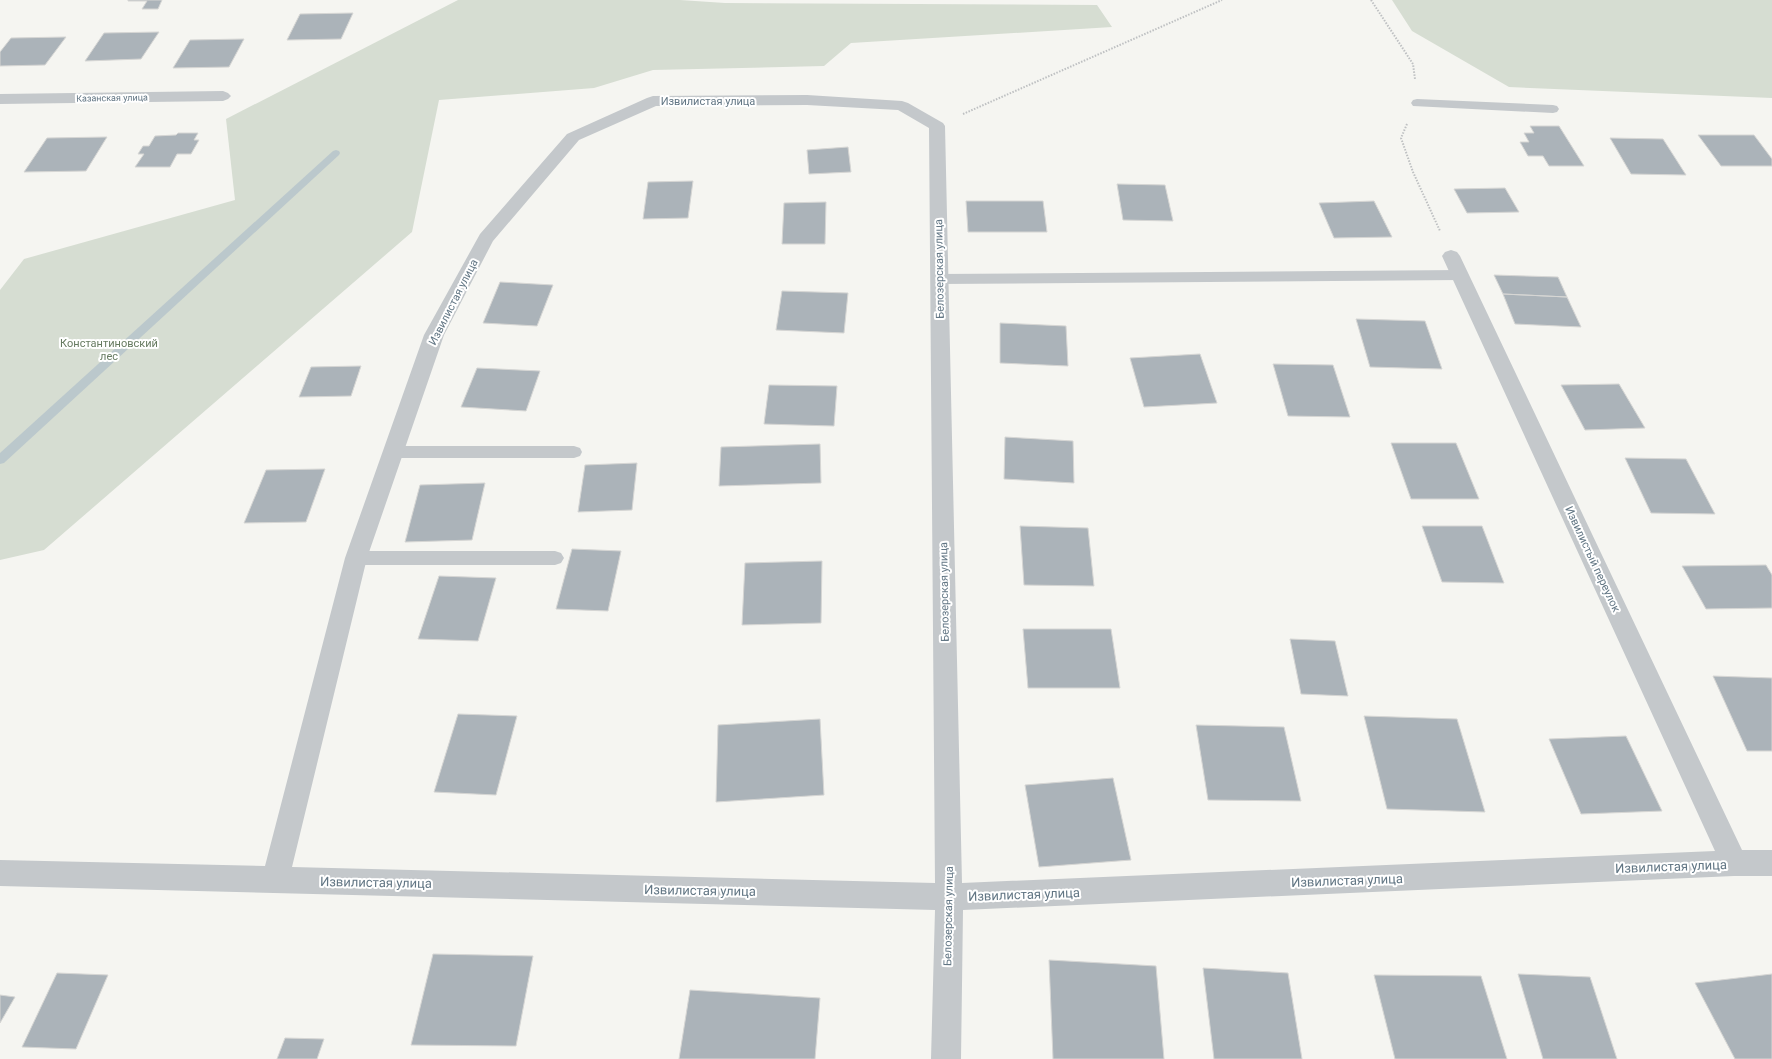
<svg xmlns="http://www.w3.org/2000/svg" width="1772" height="1059" viewBox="0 0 1772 1059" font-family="Roboto,sans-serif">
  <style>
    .green { fill: #d6ddd2 }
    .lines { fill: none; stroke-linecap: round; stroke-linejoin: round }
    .stream { fill: #bbc8cc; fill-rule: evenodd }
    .building { fill: #abb3b9; stroke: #d6d6d4 }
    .path { stroke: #bec0c2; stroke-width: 2; stroke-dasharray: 1.5 1.5; stroke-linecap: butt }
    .lane { fill: #c4c8cb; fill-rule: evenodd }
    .street { fill: #c4c8cb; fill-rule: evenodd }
    .labels { text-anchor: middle; stroke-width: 4; stroke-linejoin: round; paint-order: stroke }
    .far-street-label { font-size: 9px; fill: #627684; stroke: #fff }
    .street-label { font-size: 11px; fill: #627684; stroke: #fff }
    .park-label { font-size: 11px; fill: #677b61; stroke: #fff }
    .near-street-label { font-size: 13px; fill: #627684; stroke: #fff }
  </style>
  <rect width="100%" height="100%" fill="#f5f5f1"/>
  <path class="green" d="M458 0H680L725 3 1097 5 1112 27 851 43 824 66 653 70 594 88 439 100 412 232 44 550 0 560V290L24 259 235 200 226 119Z
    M1392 0H1772V98L1509 87 1412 31Z"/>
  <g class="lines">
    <path class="stream" d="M336 150 339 151 340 153 339 155 4 463 0 464V453L333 151Z"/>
  </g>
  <path class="building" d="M128 0H162L158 9H142L147 1H128Z
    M353 13 341 39 287 40 300 14Z
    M159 32 141 59 85 61 104 33Z
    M66 37 45 65 0 66V52L11 38Z
    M244 39 229 67 173 68 190 40Z
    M1530 126H1559L1584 166H1549L1543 156H1528L1520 142H1529L1524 133H1534Z
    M178 133H198L194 140H199L191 154H177L170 167H135L144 154H138L143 146H149L155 136 176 135Z
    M1698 135H1754L1772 159V166H1721Z
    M107 137 86 171 24 172 47 138Z
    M1610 138 1663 139 1686 175 1631 174Z
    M848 147 851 172 809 174 807 150Z
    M693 181 688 218 643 219 648 182Z
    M1117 184 1165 185 1173 221 1123 220Z
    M1505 188 1519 212 1467 213 1454 189Z
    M966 201H1043L1047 232H968Z
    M1374 201 1392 237 1334 238 1319 203Z
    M826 202 825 244H782L784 203Z
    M1494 275 1558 277 1567 297 1503 294Z
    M500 282 553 285 537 326 483 323Z
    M782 291 848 293 844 333 776 330Z
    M1503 294 1567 297 1581 327 1515 324Z
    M1356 319 1425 321 1442 369 1370 367Z
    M1000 323 1066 326 1068 366 1000 363Z
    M1200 354 1217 403 1144 407 1130 358Z
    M1273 364 1333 365 1350 417 1288 416Z
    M361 366 351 396 299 397 311 367Z
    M477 368 540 371 526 411 461 407Z
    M1619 384 1645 428 1585 430 1561 385Z
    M769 385 837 386 834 426 764 424Z
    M1005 437 1073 441 1074 483 1004 479Z
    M1391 443H1456L1479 499H1411Z
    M820 444 821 483 719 486 721 447Z
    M1625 458 1686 459 1715 514 1651 513Z
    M637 463 632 510 578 512 585 465Z
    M325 469 306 522 244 523 266 470Z
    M485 483 472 540 405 542 420 485Z
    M1020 526 1088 528 1094 586 1024 585Z
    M1422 526H1482L1504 583 1442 582Z
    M572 549 621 551 608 611 556 609Z
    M822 561 821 623 742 625 745 563Z
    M1766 565 1772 575V608L1706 609 1682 566Z
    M439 576 496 578 478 641 418 639Z
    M1023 629H1111L1120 688H1028Z
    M1290 639 1335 641 1348 696 1301 694Z
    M1713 676 1772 678V751H1747Z
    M458 714 517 716 496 795 434 792Z
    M1364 716 1457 719 1485 812 1387 809Z
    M820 719 824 795 716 802 718 725Z
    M1196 725 1284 727 1301 801 1208 800Z
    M1626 736 1662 811 1581 814 1549 739Z
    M1113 778 1131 860 1039 867 1025 785Z
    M433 954 533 956 516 1046 411 1045Z
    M1049 960 1156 966 1164 1059H1053Z
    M1203 968 1288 973 1302 1059H1214Z
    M57 973 108 975 76 1049 22 1047Z
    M1518 974 1590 977 1617 1059H1543Z
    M1772 974V1059H1735L1695 983Z
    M1374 975 1481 976 1507 1059H1395Z
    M690 990 820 998 815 1059H679Z
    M0 995 15 997 0 1023Z
    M285 1038 324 1039 317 1059H277Z"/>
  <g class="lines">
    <path class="path" d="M1371 0 1413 64 1415 79
      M963 114 1222 0
      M1407 124 1401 138 1413 172 1440 231"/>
    <path class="lane" d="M1417 99 1553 105 1557 106 1559 109 1557 112 1553 113 1413 106 1411 103 1413 100Z
      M1461 270 1466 272 1468 275 1466 278 1461 280 939 284 934 282 932 279 934 276 939 274Z
      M393 446H574L580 448 582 452 580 456 574 458H393L387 456 385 452 387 448Z
      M356 551H555L561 553 564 558 561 563 555 565H356L350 563 347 558 350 553Z"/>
    <path class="street" d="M223 91 228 93 231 96 228 99 223 101 0 104V94Z
      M807 95 902 101 908 103 943 123 945 126 962 883 1715 851 1442 256 1445 252 1451 250 1457 252 1460 256 1742 850H1772V876H1734L963 910 961 1059H931L935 910 0 886V860L265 866 345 558 424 335 480 234 567 134 647 98 653 96ZM807 105 898 110 929 128 935 883 292 867 367 558 444 335 493 241 579 140 656 106Z"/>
  </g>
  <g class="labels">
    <g class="far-street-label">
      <text transform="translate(112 98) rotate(-1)" y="3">Казанская улица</text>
    </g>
    <g class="street-label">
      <text x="708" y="105">Извилистая улица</text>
      <text transform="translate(939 269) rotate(-91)" y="4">Белозерская улица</text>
      <text transform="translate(453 302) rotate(-63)" y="4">Извилистая улица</text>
      <text transform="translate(1593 559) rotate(65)" y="4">Извилистый переулок</text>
      <text transform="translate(944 592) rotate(-91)" y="4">Белозерская улица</text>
      <text transform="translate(948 916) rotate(-89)" y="4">Белозерская улица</text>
    </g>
    <g class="park-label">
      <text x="109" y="347">Константиновский<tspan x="109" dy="13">лес</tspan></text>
    </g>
    <g class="near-street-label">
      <text transform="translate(1671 866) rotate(-2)" y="5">Извилистая улица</text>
      <text transform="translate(1347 880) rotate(-2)" y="5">Извилистая улица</text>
      <text transform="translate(376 882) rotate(1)" y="5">Извилистая улица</text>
      <text transform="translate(700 890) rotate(1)" y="5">Извилистая улица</text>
      <text transform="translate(1024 894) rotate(-2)" y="5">Извилистая улица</text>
    </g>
  </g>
</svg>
